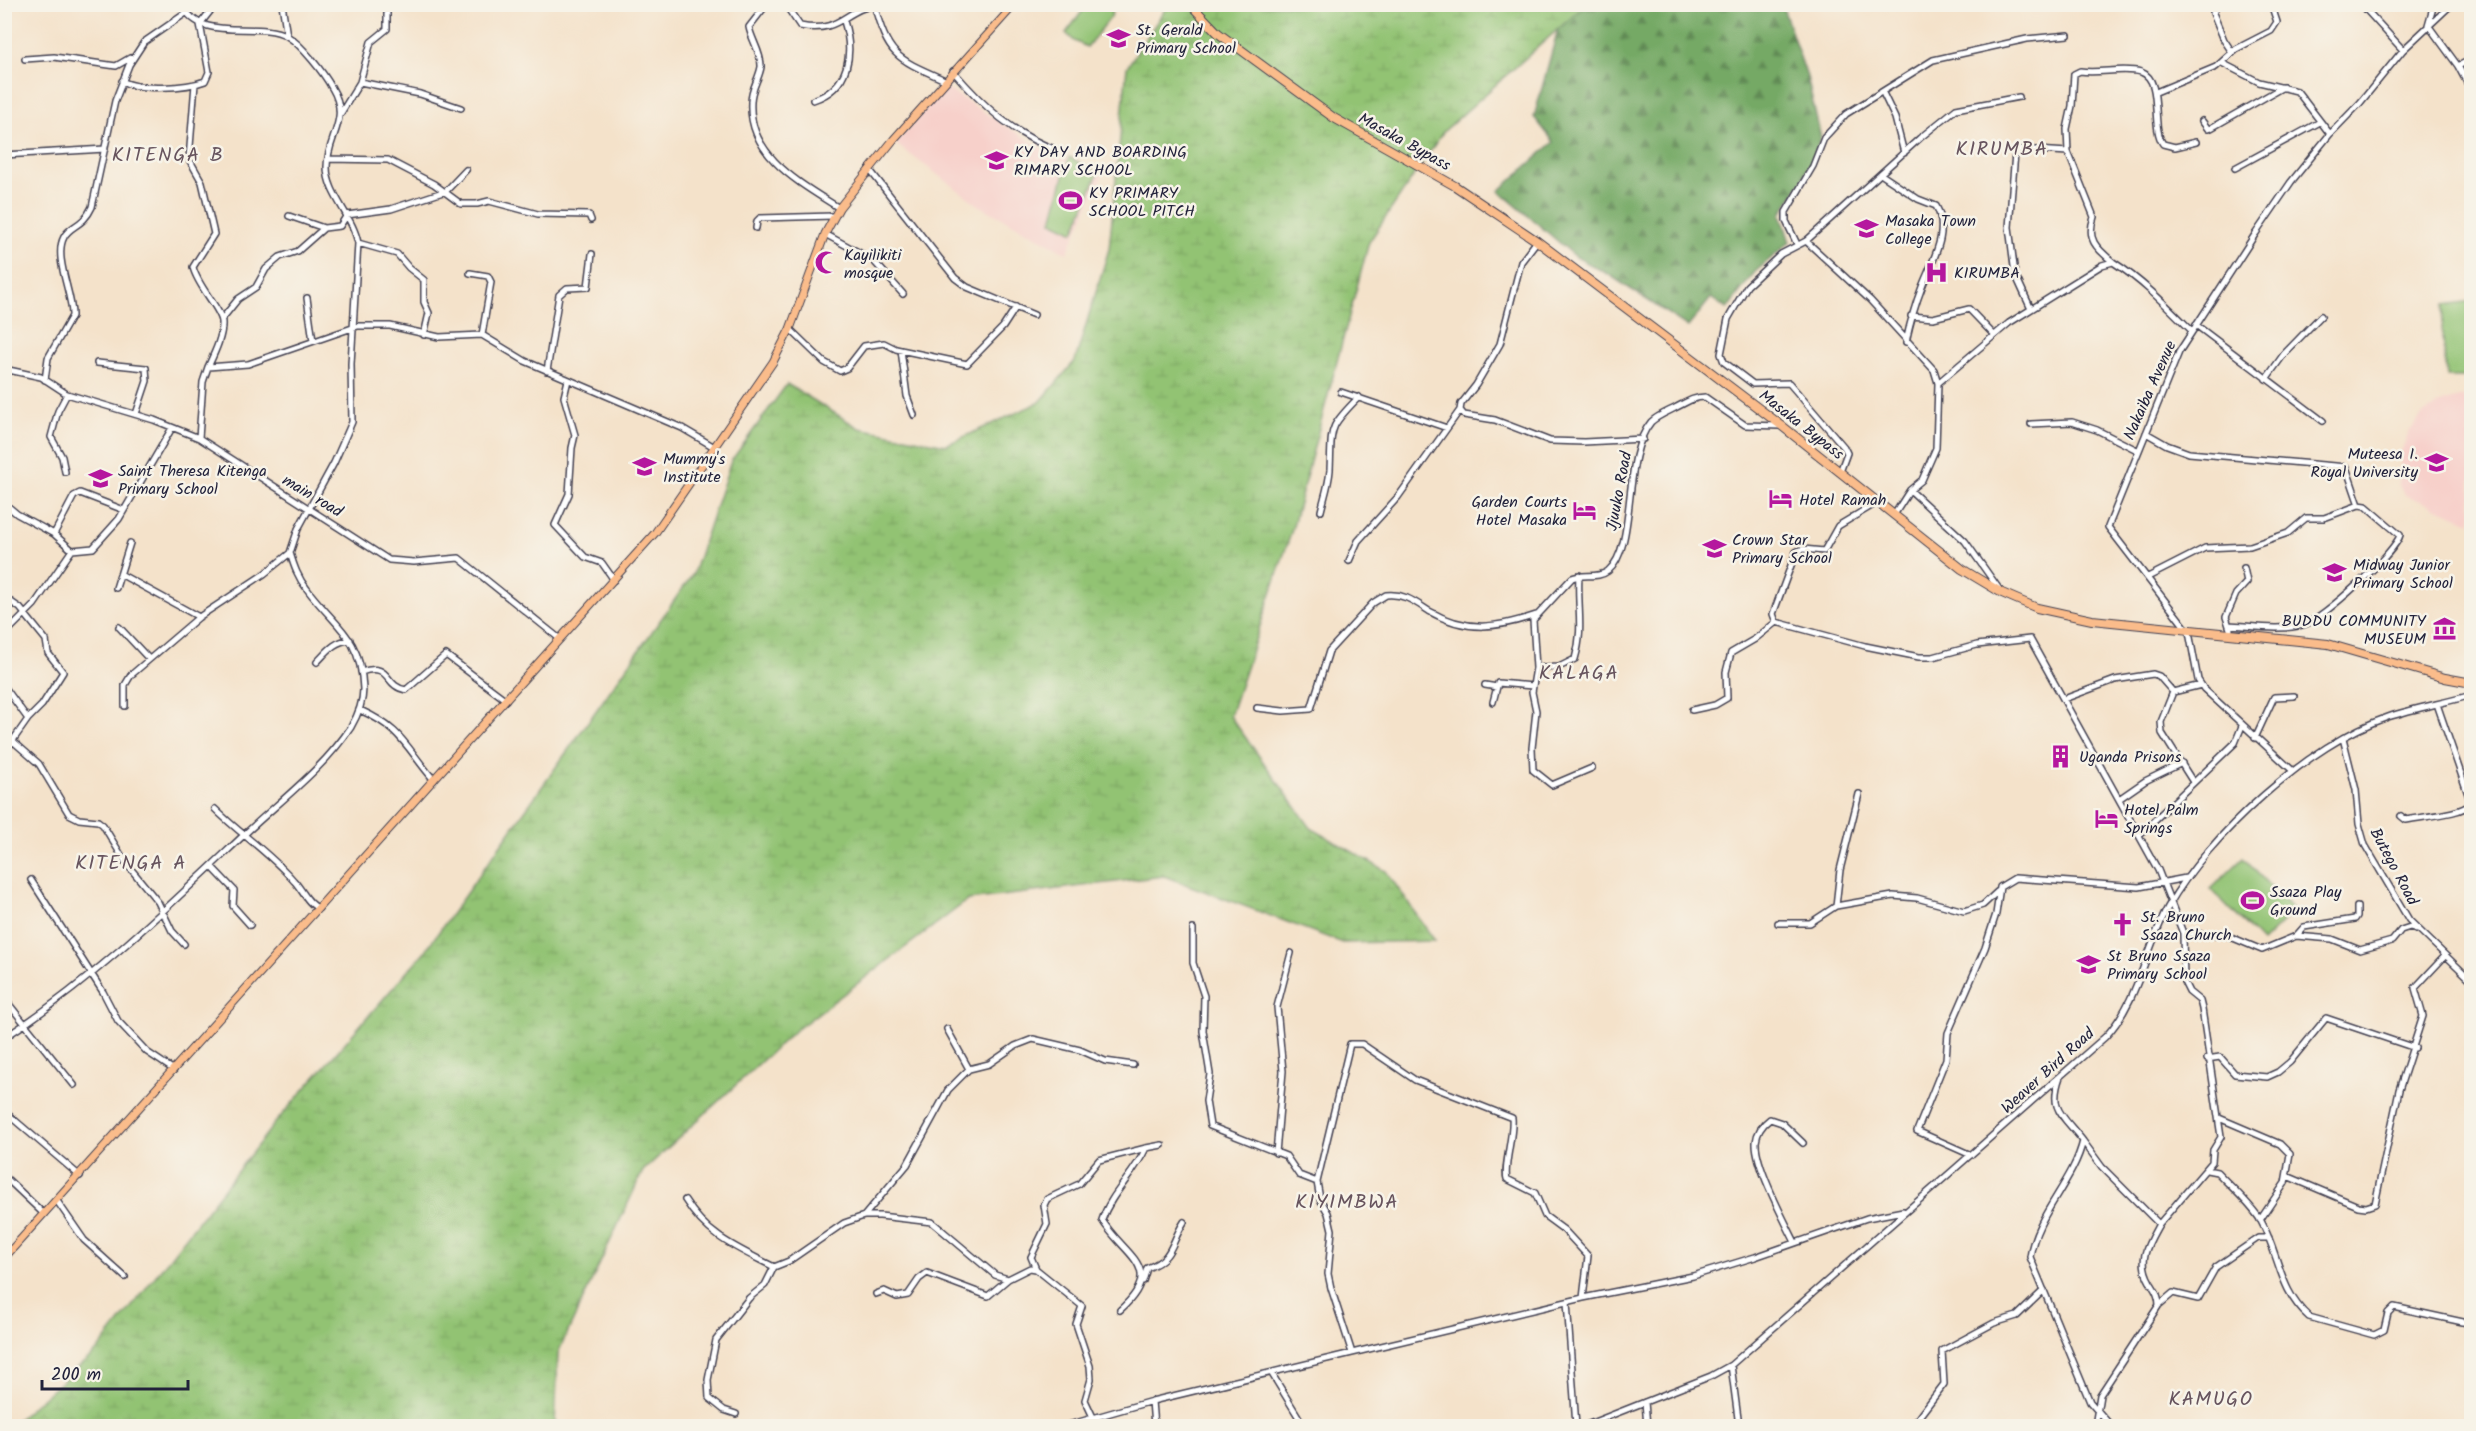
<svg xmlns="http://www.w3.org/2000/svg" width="2476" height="1431" viewBox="0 0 2476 1431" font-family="Kalam,sans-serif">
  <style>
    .built { fill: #f7d0ca }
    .grass { fill: #92c373; stroke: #5a7257; stroke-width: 1.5 }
    .forest { fill: url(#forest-firs); stroke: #4c6650; stroke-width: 1.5 }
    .wetland { fill: url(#wetland-marsh); stroke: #5a7257; stroke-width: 1.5 }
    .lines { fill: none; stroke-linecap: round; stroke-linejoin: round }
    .minor-casing { stroke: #423f50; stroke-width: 8 }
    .major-casing { stroke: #423f50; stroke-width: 9 }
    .highway-casing { stroke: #423f50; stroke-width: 10 }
    .minor { stroke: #fff; stroke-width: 5 }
    .major { stroke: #fabc8b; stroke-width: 7 }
    .highway { stroke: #fabc8b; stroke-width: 8 }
    .labels { text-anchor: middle; stroke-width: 5; stroke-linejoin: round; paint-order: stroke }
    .poi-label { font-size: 16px; fill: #22223b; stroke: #f7f3e8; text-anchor: start }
    .street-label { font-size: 16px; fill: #22223b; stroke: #f7f3e8 }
    .quarter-label { font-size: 20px; letter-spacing: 1.5px; fill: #67545e; stroke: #f7f3e8 }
  </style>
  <defs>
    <pattern id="forest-firs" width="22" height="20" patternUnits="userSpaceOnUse" patternTransform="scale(1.5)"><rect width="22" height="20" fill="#75a965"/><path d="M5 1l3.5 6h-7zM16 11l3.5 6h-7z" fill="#608954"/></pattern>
    <pattern id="wetland-marsh" width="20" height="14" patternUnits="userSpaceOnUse" patternTransform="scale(1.5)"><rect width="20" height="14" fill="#92c373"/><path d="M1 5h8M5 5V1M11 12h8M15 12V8" fill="none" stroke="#7ea764"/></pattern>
  </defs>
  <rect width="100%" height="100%" fill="#f7f3e8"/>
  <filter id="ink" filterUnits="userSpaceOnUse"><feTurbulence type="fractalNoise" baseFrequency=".0167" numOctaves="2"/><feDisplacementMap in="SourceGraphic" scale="12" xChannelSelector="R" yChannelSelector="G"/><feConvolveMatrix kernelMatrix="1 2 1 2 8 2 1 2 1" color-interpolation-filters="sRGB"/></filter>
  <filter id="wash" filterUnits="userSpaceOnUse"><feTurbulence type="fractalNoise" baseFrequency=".008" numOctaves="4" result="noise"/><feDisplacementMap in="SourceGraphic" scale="24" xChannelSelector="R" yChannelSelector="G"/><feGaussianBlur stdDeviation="1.35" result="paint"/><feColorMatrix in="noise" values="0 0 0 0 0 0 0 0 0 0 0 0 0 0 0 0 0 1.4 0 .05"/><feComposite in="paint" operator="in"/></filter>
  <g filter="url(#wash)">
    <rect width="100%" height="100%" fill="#f4e2ca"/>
    <path class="built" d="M944 87 1043 149 1104 172 1067 253 980 206 896 144Z
      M2462 397 2471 398V522L2406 495 2398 484 2401 453 2409 432 2423 414 2440 404Z"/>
    <path class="grass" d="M1087 5H1114L1111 17 1087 47 1074 41 1066 33Z
      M1069 157 1098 173 1074 232 1052 221Z
      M2471 301V377H2447L2442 328 2445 305Z
      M2243 858 2294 911 2262 942 2211 889Z"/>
    <path class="forest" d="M1585 5H1782L1807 77 1821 138 1806 174 1781 214 1790 242 1755 272 1727 309 1711 298 1688 327 1608 274 1576 257 1499 191 1554 142 1534 117 1558 29Z"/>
    <path class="wetland" d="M1168 5H1585L1443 132 1369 242 1291 533 1230 716 1311 828 1386 871 1435 941 1343 943 1164 876 968 900 792 1033 643 1171 558 1353 555 1426H10L97 1351 275 1123 426 950 693 574 731 461 787 384 859 428 946 445 1040 402 1075 361 1109 249 1127 67Z"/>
  </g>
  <g filter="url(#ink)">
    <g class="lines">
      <defs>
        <path id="minor" d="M282 4 287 36
          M767 4 749 27C751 39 762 54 761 67 759 79 751 89 751 102 748 156 800 183 839 208
          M785 4 800 26C840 34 844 10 874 5
          M874 4C888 57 897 59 945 80
          M2218 4 2213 13 2224 40 2232 52
          M2361 4 2403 50
          M2434 4 2428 25 2458 66 2472 92
          M25 59 54 57 116 66 130 58
          M2222 63 2259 82 2297 91 2330 134
          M2458 66 2472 59
          M953 71C983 106 1014 135 1057 150
          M122 81C139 91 187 88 205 81L209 72 200 24 216 4
          M360 82 420 94 461 108
          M195 84 189 159 202 182 214 234 193 267C197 286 221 309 222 322 223 336 214 354 208 367
          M2156 92 2216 67 2236 49 2271 31 2277 22 2271 4
          M1883 93 1895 118 1904 153
          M813 100C850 88 854 53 844 21
          M341 113 360 82 371 42 387 29V4
          M2202 121 2208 129 2211 128 2283 87
          M4 155 105 149
          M328 159 388 160 434 184 461 204H477L489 201 538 214 589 215 591 220
          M2235 168 2320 122
          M869 169 955 278 967 287 1034 315
          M1882 175 1918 199 1936 206C1951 232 1931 263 1922 287 1915 305 1910 323 1906 342
          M289 216 324 228
          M756 228 757 221 760 218 833 216
          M825 234 873 260 903 294
          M1537 241 1521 262 1500 344 1476 385 1461 404 1460 410 1464 415 1495 420 1550 441 1584 442 1643 439
          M1806 241 1920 138 1956 109 2019 97
          M358 243 397 254 409 268 424 280V302L429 313 424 335
          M1797 244 1786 221V212L1813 166 1824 138 1846 114 1933 60 2027 39 2068 35
          M2113 262C2096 248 2086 239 2094 217L2068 152 2067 129 2072 106 2074 74 2080 71C2099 74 2123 67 2141 72 2164 80 2150 126 2163 144L2175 147 2196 142
          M470 273 488 276 491 282 482 335
          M307 298 313 341
          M2031 309 2015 274 2009 227 2015 153 2020 149 2068 152
          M1911 316 1933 318 1969 309 1994 335
          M222 319 238 299 256 287 266 269 280 257 298 251 324 228 340 226 347 215 391 209 446 191 466 170
          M2196 325 2323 421
          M790 329 824 362 840 371 847 368 864 346 884 343 896 349 967 364 1003 327 1016 307
          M901 350 907 396 914 415
          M97 363 146 368 147 381 136 414
          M4 369 41 377 67 394 154 420 199 438 389 560 414 562 459 558 560 639
          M547 371 559 295 567 288 588 287 592 254
          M2266 379 2284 354 2321 316
          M45 380 48 358 72 316C73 295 53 257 64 237 70 225 83 227 92 207L115 101 129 65 144 42 186 13
          M568 380 564 397 575 435 572 448 569 494 555 525 585 557 602 563 614 580
          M1938 383 2009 323 2102 265 2113 262C2143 281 2167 306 2192 331
          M1341 392 1447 428
          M2031 424 2072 422 2097 430 2137 450
          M2146 433 2167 445 2189 453 2346 467 2359 505
          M199 438 203 382 208 367 248 364 358 326H390L439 337 482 335 525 361 682 428 716 448
          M65 472 62 457 51 437 58 411 67 394
          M1840 472 1847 453 1844 447 1789 383 1753 384 1724 362 1721 354 1728 319 1747 286 1781 254 1806 241 1870 300 1934 370 1938 383 1936 448 1922 480 1910 490 1894 515
          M1910 490 1965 541 1999 589
          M1878 502 1838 526 1824 551 1803 549 1796 552 1773 614 1776 622 1865 646 1919 657H1933L1977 645 2030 639 2158 870 2183 933 2184 982 2189 992 2200 1001 2202 1009 2221 1137 2213 1150 2212 1162 2159 1224 2102 1167 2083 1141
          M4 503 17 514 54 534 72 550 93 548 119 519 172 428
          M1321 511C1324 498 1329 484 1330 470 1332 427 1327 429 1359 397
          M54 534 74 496 80 493 124 510
          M1349 561 1358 541 1398 497 1460 410
          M122 575 199 617
          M2148 577 2205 548 2250 546 2288 533 2306 518H2324L2359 505 2366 506 2400 535C2396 552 2322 620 2303 625 2280 631 2252 626 2229 625
          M116 588 130 543
          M4 597 20 608 46 640 48 653 63 672 42 705 28 719 4 753
          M119 627 149 659
          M2230 629 2226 617 2236 594 2247 582 2244 568
          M4 635 34 605 72 550
          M317 662C327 652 334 641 350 640
          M1536 668 1559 667 1575 659C1584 629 1577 607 1579 575
          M361 672C392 662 383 686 406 690L446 655 506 700
          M1485 685 1497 687
          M4 686 28 719
          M2064 699 2115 680 2153 674 2159 676 2173 692
          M1493 702 1498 683 1533 686
          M125 706V685L131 675 199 617 264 574 290 553
          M1257 708 1283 711 1311 709 1329 651 1373 603 1386 595C1404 593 1415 602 1429 611 1467 633 1497 628 1536 615
          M360 710C403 729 406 748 434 780
          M1692 710 1715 705 1727 698 1726 672 1731 653 1755 639 1776 622
          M2255 738 2274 697 2294 696
          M2343 738 2356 790 2359 824 2365 845 2409 920 2472 981
          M14 742 39 764 69 814 79 819 98 821 103 825 126 863 158 902 172 931 184 944
          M1592 768 1552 785 1533 770 1532 748 1536 711 1532 692 1536 668 1533 620 1572 578C1583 573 1598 579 1608 571 1638 546 1621 458 1651 422 1657 416 1667 412 1675 408 1685 403 1693 397 1705 397L1745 425 1780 426
          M2293 771 2204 689 2198 680 2189 632 2108 527 2179 352 2256 233 2291 182 2330 134 2360 103 2403 50 2452 4
          M2193 782 2162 733 2161 722 2173 692 2201 685
          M2119 799 2145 781 2182 763
          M215 809C240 834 270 853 294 881 302 889 308 905 319 908
          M2401 816 2406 820C2422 816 2462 815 2471 803L2437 704
          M2139 835 2235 743 2242 726
          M212 867 234 890 233 906 250 925
          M31 880 103 992 118 1021 147 1052 174 1070
          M1836 906 1840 870 1859 794
          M1778 923H1810L1836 906 1893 896 1917 898 1964 911 1983 905 1997 892
          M1193 929V963L1204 996 1203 1031 1210 1074 1206 1101 1210 1126 1286 1156 1299 1175 1317 1182 1320 1199 1328 1213 1332 1230 1328 1274 1331 1288 1352 1353
          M2183 933 2226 935 2262 950 2296 936 2304 927 2355 919 2357 916V907
          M2296 936 2332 939 2360 950 2392 941 2401 930 2410 927 2416 929
          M4 998 74 1085
          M947 1029 969 1069 989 1064 1015 1046 1033 1039 1080 1050 1105 1061 1133 1065
          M4 1038C94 980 169 906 246 833 281 800 324 768 351 727 358 715 363 703 363 689 361 635 334 626 307 589 298 578 294 566 290 553L298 529 334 463 352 422 351 364 358 243C353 216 327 194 327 167 327 136 351 120 332 88 324 73 301 44 287 36 257 19 200 45 182 4
          M2207 1059 2220 1057 2235 1074 2267 1077 2278 1072 2290 1062 2326 1018 2415 1048
          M2060 1077C2048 1110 2063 1115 2083 1141 2073 1183 2036 1214 2030 1257L2090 1402 2111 1426
          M4 1111 80 1176
          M2219 1118 2280 1144 2290 1154 2285 1183 2260 1220
          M1276 1153 1283 1071 1277 1007 1291 953
          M1971 1155 1917 1131 1946 1059 1948 1033 1985 948 1996 914 2000 887 2015 878 2139 887 2186 878
          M2207 1170 2217 1172C2231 1187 2250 1203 2261 1221 2279 1253 2279 1291 2309 1317L2374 1335 2384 1330 2388 1313 2394 1307 2472 1324
          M4 1176 44 1214
          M2287 1176 2358 1206 2366 1207 2375 1204 2399 1090 2423 1016 2415 988 2445 956
          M1317 1182 1350 1044H1362L1415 1080 1512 1118C1514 1134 1503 1168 1507 1179L1535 1193 1545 1216 1564 1230 1588 1256 1583 1298
          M685 1200C708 1237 737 1248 774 1267
          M57 1201 84 1240 125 1277
          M864 1216 907 1165 948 1090 969 1069
          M1795 1242C1784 1220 1755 1165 1756 1142 1757 1132 1762 1125 1770 1119L1782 1123 1803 1143
          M1143 1281 1147 1268C1174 1258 1170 1244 1184 1222
          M876 1294 884 1291 897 1297 908 1295 919 1279 927 1273 988 1296 1008 1279
          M1567 1302 1576 1426
          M2159 1305 2173 1293 2198 1299 2216 1267 2258 1238H2269
          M1120 1310C1167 1268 1124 1256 1102 1220 1111 1193 1134 1175 1146 1148L1162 1145
          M1731 1365 1739 1426
          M1272 1374 1304 1426
          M1152 1401 1154 1426
          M1645 1402 1647 1426
          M736 1414 724 1410 709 1398 708 1380 716 1340 749 1298 765 1285 774 1267 789 1261 844 1223 864 1216H880L932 1222 995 1275 1008 1279 1030 1268 1036 1269
          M1093 1417 1085 1400 1091 1379 1090 1366 1076 1324 1082 1306 1036 1269 1031 1257 1047 1224 1044 1205 1047 1199 1079 1184 1099 1160 1146 1148
          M1065 1426 1152 1401 1352 1353 1583 1298 1693 1276 1755 1257 1867 1218 1903 1211
          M1584 1426 1711 1376 1731 1365 2105 1037C2138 1003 2146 948 2168 907 2208 836 2310 743 2388 717 2415 708 2444 703 2472 695
          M1912 1426 1944 1384 1942 1351 1994 1323 2017 1316 2044 1290
          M2095 1426 2100 1395 2159 1305C2159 1295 2155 1290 2150 1282 2137 1260 2148 1244 2159 1224"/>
        <path id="major" d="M4 1258 655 533 773 362 790 329 825 234 839 208 894 139 1015 4"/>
        <path id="highway" d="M1190 4 1218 33 1334 118 1455 186 1537 241 1782 426 1962 569 2002 593 2037 608 2092 620 2328 644 2445 678 2472 683"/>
      </defs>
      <use href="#minor" class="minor-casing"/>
      <use href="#major" class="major-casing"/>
      <use href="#highway" class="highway-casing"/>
      <use href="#minor" class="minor"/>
      <use href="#major" class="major"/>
      <use href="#highway" class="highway"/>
    </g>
  </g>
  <defs>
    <symbol id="school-bare" viewBox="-9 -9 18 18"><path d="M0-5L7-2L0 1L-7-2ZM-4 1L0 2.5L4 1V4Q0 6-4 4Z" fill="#b5179e" stroke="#f7f3e8" stroke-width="2.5" paint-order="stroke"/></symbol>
    <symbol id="stadium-bare" viewBox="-9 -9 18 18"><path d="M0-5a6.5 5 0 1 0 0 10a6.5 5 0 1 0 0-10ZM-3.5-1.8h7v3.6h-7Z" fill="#b5179e" stroke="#f7f3e8" stroke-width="2.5" paint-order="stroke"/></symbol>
    <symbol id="mosque-bare" viewBox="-9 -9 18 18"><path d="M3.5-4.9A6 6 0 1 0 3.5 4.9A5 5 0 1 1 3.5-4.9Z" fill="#b5179e" stroke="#f7f3e8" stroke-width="2.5" paint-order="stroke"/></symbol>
    <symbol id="hospital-bare" viewBox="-9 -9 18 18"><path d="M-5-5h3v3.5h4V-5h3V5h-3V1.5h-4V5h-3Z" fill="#b5179e" stroke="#f7f3e8" stroke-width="2.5" paint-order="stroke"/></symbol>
    <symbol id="university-bare" viewBox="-9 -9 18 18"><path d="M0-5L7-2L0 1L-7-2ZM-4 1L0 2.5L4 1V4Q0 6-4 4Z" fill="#b5179e" stroke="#f7f3e8" stroke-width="2.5" paint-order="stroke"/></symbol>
    <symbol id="hotel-bare" viewBox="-9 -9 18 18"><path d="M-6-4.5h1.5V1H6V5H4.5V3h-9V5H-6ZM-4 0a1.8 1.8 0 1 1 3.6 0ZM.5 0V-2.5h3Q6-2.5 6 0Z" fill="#b5179e" stroke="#f7f3e8" stroke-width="2.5" paint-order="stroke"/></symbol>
    <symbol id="museum-bare" viewBox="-9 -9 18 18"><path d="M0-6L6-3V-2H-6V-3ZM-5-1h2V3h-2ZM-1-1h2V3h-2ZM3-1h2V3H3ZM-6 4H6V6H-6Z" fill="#b5179e" stroke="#f7f3e8" stroke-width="2.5" paint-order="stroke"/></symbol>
    <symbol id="building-bare" viewBox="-9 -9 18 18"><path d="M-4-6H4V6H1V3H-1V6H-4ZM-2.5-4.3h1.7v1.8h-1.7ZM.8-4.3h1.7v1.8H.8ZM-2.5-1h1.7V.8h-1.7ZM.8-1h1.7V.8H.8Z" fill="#b5179e" stroke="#f7f3e8" stroke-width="2.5" paint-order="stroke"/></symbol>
    <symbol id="church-bare" viewBox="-9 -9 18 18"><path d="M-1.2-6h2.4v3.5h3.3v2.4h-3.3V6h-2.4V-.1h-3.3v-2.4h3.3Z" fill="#b5179e" stroke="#f7f3e8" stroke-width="2.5" paint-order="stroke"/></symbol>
  </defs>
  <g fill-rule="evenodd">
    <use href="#school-bare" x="1102" y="22" width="33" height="33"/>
    <use href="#school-bare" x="980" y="144" width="33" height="33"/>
    <use href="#stadium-bare" x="1054" y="184" width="33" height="33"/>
    <use href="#school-bare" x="1850" y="212" width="33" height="33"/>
    <use href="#mosque-bare" x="810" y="246" width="33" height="33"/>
    <use href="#hospital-bare" x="1920" y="256" width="33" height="33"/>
    <use href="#university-bare" x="2420" y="446" width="33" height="33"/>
    <use href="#school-bare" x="628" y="450" width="33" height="33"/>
    <use href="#school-bare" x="84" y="462" width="33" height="33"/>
    <use href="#hotel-bare" x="1764" y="482" width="33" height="33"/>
    <use href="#hotel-bare" x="1568" y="494" width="33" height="33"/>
    <use href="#school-bare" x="1698" y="532" width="33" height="33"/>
    <use href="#school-bare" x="2318" y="556" width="33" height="33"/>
    <use href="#museum-bare" x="2428" y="612" width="33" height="33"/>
    <use href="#building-bare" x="2044" y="740" width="33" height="33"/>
    <use href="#hotel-bare" x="2090" y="802" width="33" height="33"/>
    <use href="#stadium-bare" x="2236" y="884" width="33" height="33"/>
    <use href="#church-bare" x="2106" y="908" width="33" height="33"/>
    <use href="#school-bare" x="2072" y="948" width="33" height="33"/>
  </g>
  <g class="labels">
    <g class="poi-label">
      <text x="1136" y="35">St. Gerald<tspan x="1136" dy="18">Primary School</tspan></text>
      <text x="1014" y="157">KY DAY AND BOARDING<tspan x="1014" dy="18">RIMARY SCHOOL</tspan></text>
      <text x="1089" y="198">KY PRIMARY<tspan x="1089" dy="18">SCHOOL PITCH</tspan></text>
      <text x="1885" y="226">Masaka Town<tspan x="1885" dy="18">College</tspan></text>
      <text x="844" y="260">Kayilikiti<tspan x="844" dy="18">mosque</tspan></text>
      <text x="1954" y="278">KIRUMBA</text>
      <text x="2418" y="459" text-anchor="end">Muteesa I.<tspan x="2418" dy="18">Royal University</tspan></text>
      <text x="663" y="464">Mummy's<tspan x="663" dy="18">Institute</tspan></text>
      <text x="118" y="476">Saint Theresa Kitenga<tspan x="118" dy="18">Primary School</tspan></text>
      <text x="1799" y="505">Hotel Ramah</text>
      <text x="1567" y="507" text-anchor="end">Garden Courts<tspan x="1567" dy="18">Hotel Masaka</tspan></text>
      <text x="1732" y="545">Crown Star<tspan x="1732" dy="18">Primary School</tspan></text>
      <text x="2353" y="570">Midway Junior<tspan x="2353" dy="18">Primary School</tspan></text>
      <text x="2426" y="626" text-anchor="end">BUDDU COMMUNITY<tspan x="2426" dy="18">MUSEUM</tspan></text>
      <text x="2079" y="762">Uganda Prisons</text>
      <text x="2124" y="815">Hotel Palm<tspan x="2124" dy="18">Springs</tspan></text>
      <text x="2270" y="897">Ssaza Play<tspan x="2270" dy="18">Ground</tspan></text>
      <text x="2141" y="922">St. Bruno<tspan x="2141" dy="18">Ssaza Church</tspan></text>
      <text x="2107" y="961">St Bruno Ssaza<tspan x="2107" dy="18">Primary School</tspan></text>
    </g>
    <g class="street-label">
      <text transform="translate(1405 141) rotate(29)" y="6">Masaka Bypass</text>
      <text transform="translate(2149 390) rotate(-66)" y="6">Nakaiba Avenue</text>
      <text transform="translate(1802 424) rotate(38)" y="6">Masaka Bypass</text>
      <text transform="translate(1618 491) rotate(-79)" y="6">Jjuuko Road</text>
      <text transform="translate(313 495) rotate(31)" y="6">main road</text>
      <text transform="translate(2395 866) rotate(62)" y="6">Butego Road</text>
      <text transform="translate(2047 1070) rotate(-42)" y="6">Weaver Bird Road</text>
    </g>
    <g class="quarter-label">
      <text x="2002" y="155">KIRUMBA</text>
      <text x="168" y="161">KITENGA B</text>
      <text x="1579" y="679">KALAGA</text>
      <text x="131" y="869">KITENGA A</text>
      <text x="1347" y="1208">KIYIMBWA</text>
      <text x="2211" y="1405">KAMUGO</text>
    </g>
  </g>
  <rect width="2476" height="1431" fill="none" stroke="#f7f3e8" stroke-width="24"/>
  <path d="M42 1380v9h146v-9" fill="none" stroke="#22223b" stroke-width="3"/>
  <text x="51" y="1380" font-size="18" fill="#22223b" stroke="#f7f3e8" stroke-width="4.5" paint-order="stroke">200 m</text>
</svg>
